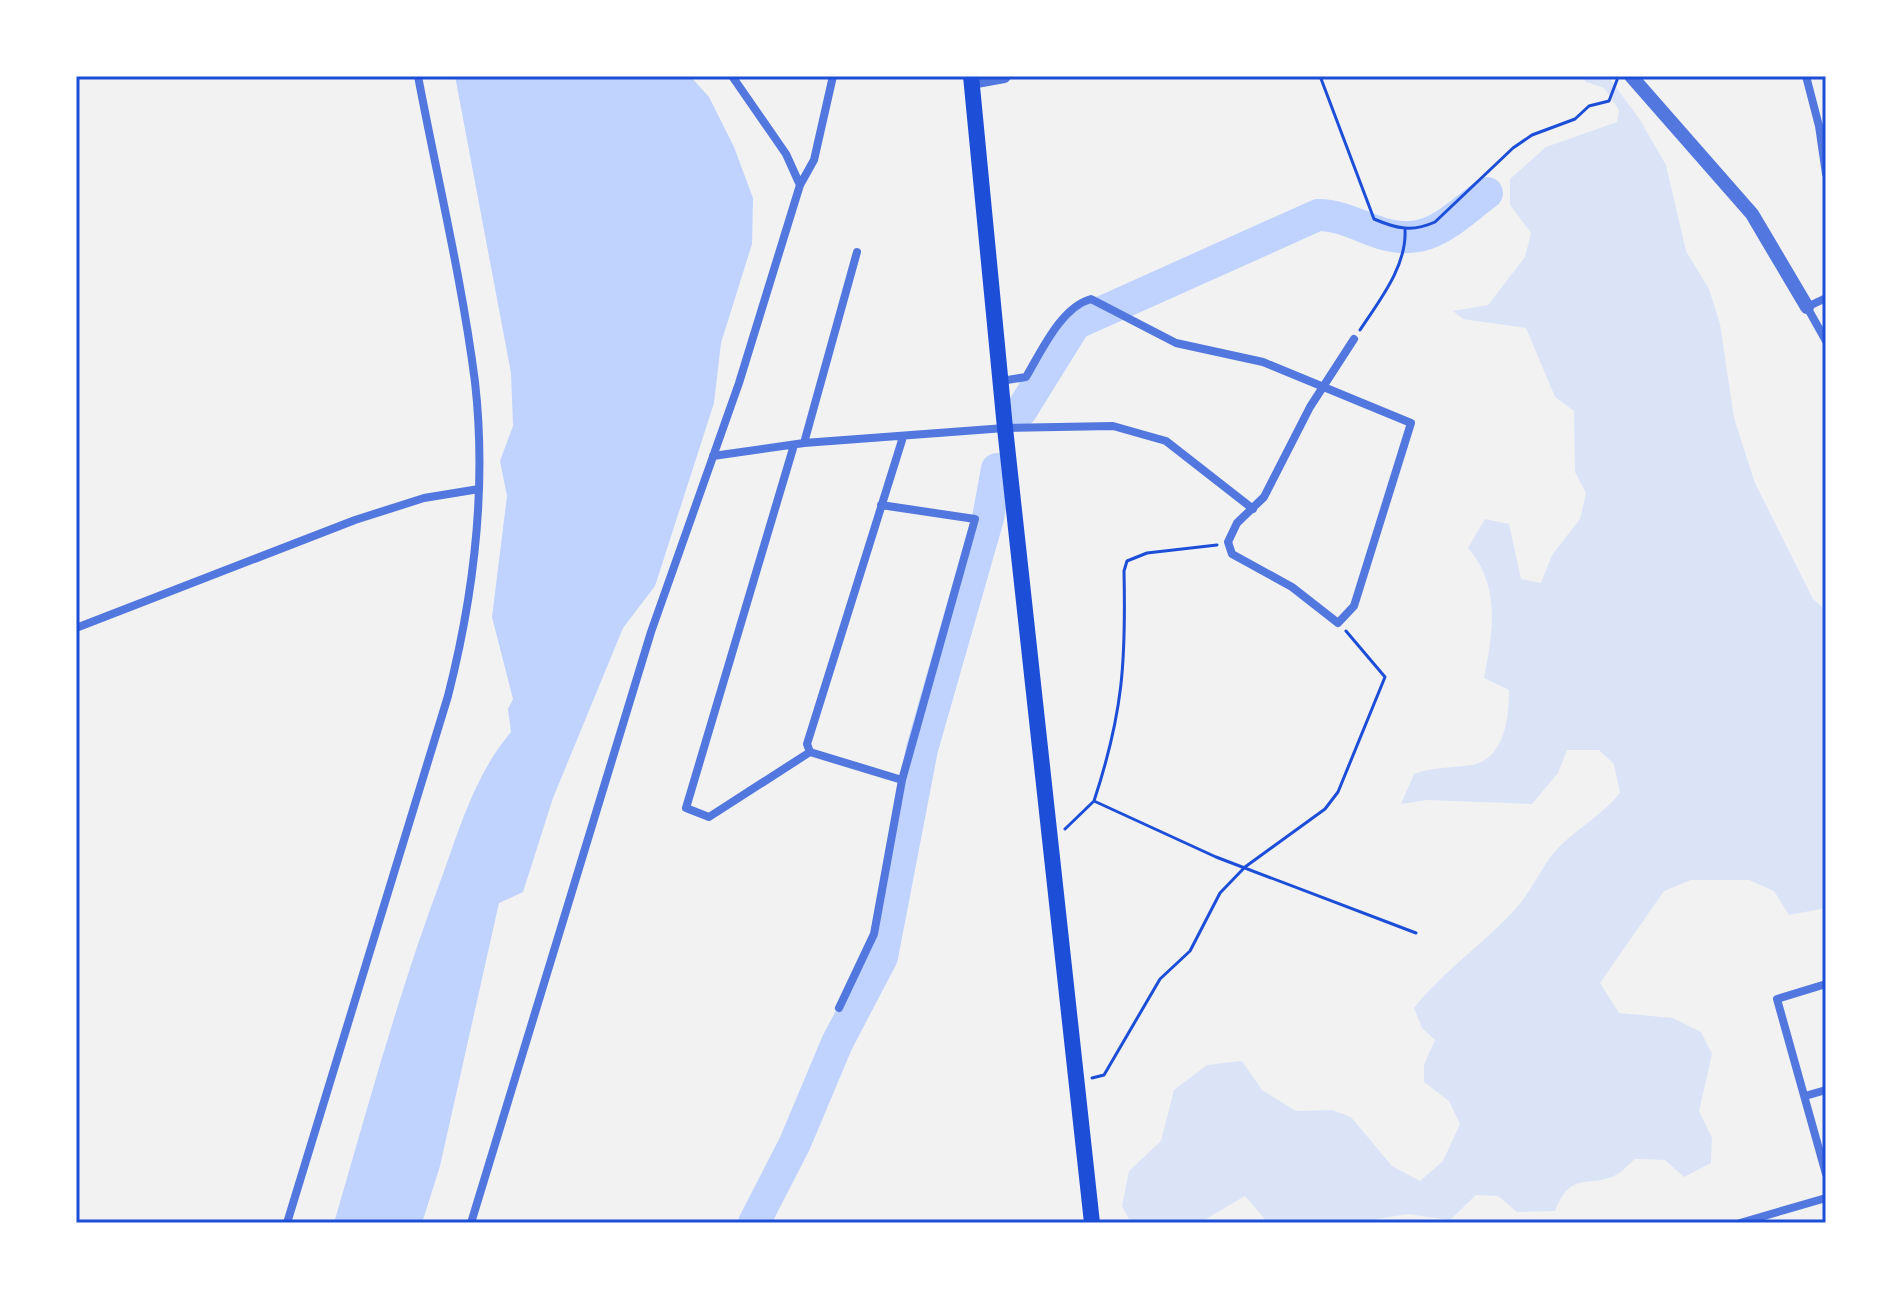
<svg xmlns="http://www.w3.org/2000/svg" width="1902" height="1299" viewBox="0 0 1902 1299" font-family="Karla,sans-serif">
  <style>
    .green { fill: #dbe4f7 }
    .water { fill: #bfd3fe }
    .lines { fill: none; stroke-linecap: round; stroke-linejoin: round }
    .river { stroke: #bfd3fe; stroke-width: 32 }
    .path { stroke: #1d4ed8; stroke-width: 3 }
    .minor { stroke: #5277de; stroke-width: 8 }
    .tertiary { stroke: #5277de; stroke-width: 14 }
    .primary { stroke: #1d4ed8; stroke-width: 16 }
    .neatline { fill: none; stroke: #1d4ed8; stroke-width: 3 }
  </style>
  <rect width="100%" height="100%" fill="#f2f2f2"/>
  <path class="green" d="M1582 76H1608L1640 120 1666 165 1686 251 1709 289 1720 324 1734 418 1755 483 1813 599 1826 610V908L1789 915 1774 891 1749 880H1691L1664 891 1600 983 1619 1013 1673 1018 1701 1032 1712 1054 1699 1111 1712 1138 1711 1163 1684 1177 1665 1160 1635 1159C1629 1164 1622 1172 1616 1175 1588 1189 1572 1169 1555 1211L1517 1212 1498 1196 1476 1195 1450 1220 1408 1214 1377 1219 1376 1223H1263L1264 1218 1245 1196 1199 1223H1131L1122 1206 1129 1171 1161 1141 1174 1090 1207 1065 1242 1061 1262 1090 1296 1111 1332 1110 1351 1117 1392 1166 1420 1181 1443 1161 1460 1124 1449 1101 1424 1082V1065L1435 1040 1422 1028 1414 1008C1444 970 1484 944 1516 908 1533 890 1542 864 1559 847 1579 827 1602 815 1620 793L1614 764 1599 750H1567L1558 773 1532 804 1427 800 1401 804 1414 774C1436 765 1467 769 1481 762 1506 750 1509 714 1509 690L1484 678C1493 632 1501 586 1468 548L1485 519 1509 524 1521 579 1541 583 1552 555 1580 519 1586 493 1575 472 1574 411 1555 397 1526 328 1463 319 1453 311 1488 305 1525 257 1531 233 1510 205V179L1546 147 1617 122 1619 110 1604 88 1586 82Z"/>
  <path class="water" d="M455 76H690L709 97 734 147 753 198 752 244 721 343 714 403 655 586 623 628 553 798 523 892 499 903 440 1166 422 1223H334C368 1106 400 988 443 874 461 824 476 773 511 732L508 709 513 699 492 617 507 496 500 461 513 426 511 373Z"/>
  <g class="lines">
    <path class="river" d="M1021 411 1075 324 1318 215C1337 215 1354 223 1372 230 1425 251 1447 223 1487 193
      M754 1223 795 1143 837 1043 882 957 922 749 988 518 997 469"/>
    <path class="path" d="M1320 76 1374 219C1397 229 1413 232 1435 222L1513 148 1532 135 1575 119 1589 106 1609 101 1617 80
      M1360 330C1379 301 1407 266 1405 230
      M1094 801C1123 713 1126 662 1124 571L1127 561 1147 553 1217 545
      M1065 829 1094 801 1216 857 1416 933
      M1092 1078 1104 1075 1160 979 1190 951 1220 893 1245 867 1325 809 1338 792 1385 677 1346 631"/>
    <path class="minor" d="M732 76 786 154 800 185
      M1806 76 1819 126 1826 174
      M1826 298 1807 307 1826 341
      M1001 381 1026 377C1041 352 1061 307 1091 299L1176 343 1263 362 1411 423 1354 606 1338 623 1292 587 1232 554 1228 542 1237 523 1264 497 1310 407 1354 339
      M804 443 857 252
      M794 445 686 808 709 817 810 752
      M713 456 804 443 1005 428 1113 426 1166 441 1253 509
      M76 628 355 520 424 498 479 489
      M902 780 810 752 807 744 903 437
      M1826 984 1777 999 1826 1174
      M839 1008 874 934 902 780 975 519 881 505
      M1805 1096 1826 1090
      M287 1223 448 696C474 594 487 488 475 382 462 280 437 177 418 76
      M471 1223 651 632 739 383 800 185 814 160 833 76
      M1740 1223 1826 1198"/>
    <path class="tertiary" d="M1631 76 1752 214 1807 307
      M971 82 1004 76"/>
    <path class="primary" d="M971 76 1005 428 1092 1223"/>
  </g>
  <rect width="1902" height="1299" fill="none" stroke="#ffffff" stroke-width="156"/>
  <rect x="78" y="78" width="1746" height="1143" class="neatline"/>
</svg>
